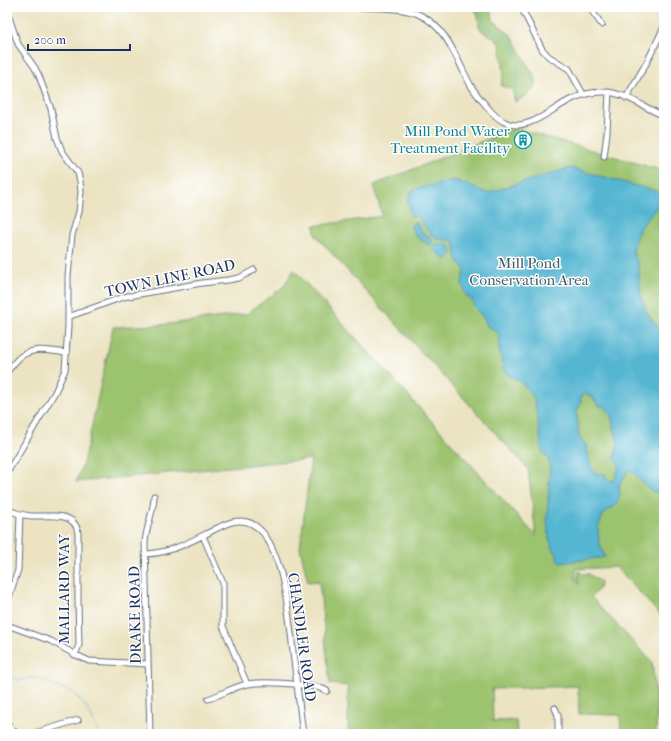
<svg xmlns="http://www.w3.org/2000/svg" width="671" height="741" viewBox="0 0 671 741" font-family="'IM FELL French Canon',serif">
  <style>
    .green { fill: #9cc36e; stroke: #5c7966 }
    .water { fill: #54b6d2; stroke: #387298; fill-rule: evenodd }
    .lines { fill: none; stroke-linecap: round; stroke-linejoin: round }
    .stream { stroke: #54b6d2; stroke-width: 1 }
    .minor-casing { stroke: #646e81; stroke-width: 7 }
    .minor { stroke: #fff; stroke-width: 5 }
    .labels { text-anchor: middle; stroke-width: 3; stroke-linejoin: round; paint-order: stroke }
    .culture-label { font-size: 15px; fill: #0d838f; stroke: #fff; text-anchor: end }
    .park-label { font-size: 15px; fill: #425b63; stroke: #fff }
    .street-label { font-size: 15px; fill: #1b2f5e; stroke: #fff }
  </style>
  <rect width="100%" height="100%" fill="#fff"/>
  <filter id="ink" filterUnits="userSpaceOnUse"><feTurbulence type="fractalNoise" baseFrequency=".025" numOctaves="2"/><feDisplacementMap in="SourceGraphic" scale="8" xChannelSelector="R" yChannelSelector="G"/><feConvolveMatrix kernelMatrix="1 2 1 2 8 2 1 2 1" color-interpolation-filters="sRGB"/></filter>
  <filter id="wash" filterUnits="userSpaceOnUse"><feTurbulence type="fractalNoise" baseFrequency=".012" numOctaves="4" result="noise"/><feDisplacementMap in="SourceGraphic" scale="16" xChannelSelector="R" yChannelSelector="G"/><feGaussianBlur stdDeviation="0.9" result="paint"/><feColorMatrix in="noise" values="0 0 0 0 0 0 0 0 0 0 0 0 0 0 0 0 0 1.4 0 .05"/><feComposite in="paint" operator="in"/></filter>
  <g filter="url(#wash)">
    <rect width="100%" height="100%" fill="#ebe3c1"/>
    <path class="green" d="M474 7H491L493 20 512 36 536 80C537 91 524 97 515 102L512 89 501 86V84L504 72 500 44 499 42H497L495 38 482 31 479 27 478 16Z
      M515 128 664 171V619L616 567 576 569V580L579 584 578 578 579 571 582 574H589L601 582C601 587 595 594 591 597L652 662 657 709 656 734H621L620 715 579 714 578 686 492 689 493 721 516 720 517 734H348V686L330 684 319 581 308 582 300 548 311 459 76 482 82 466 89 439 113 327 160 325 246 314 282 288 294 270 536 536 528 469 316 236 314 226 382 216 374 185Z"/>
    <path class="water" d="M570 168 659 192 664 197V203L655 209 639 230 635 241 633 253 638 264 641 297 647 313 664 334V491L654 492 649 489 630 470H628L619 486 620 495 617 503 615 506 611 508 604 513 598 528 599 542 605 557 560 563 557 559V553L555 552 549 539 547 519 550 467 548 459 542 450 534 398 521 382 511 377 504 371 499 349 500 337 496 331 487 326 484 318 474 307 472 301 465 294 462 283 465 270 457 259 454 242C449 238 445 241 439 239 429 235 423 224 418 216L411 217 409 209 410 205 407 202 411 192 418 188 425 187 453 180 460 182 487 193ZM586 393 588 396 591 395 599 406H604L611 416 618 442 615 458 619 465 616 477 612 481 607 479 605 474 602 473 596 474 591 467 586 445 579 437 577 412 581 401 580 397Z
      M416 222 422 232 433 241 430 246 416 236 411 227 412 224Z
      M436 244H447L450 246 452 253 447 259H445L433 249Z"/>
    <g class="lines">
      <path class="stream" d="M479 7 487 29 504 36 512 43 519 69 515 93V102
        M7 674C21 685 22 677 36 678 43 679 49 683 55 686 59 688 63 688 67 690 84 699 93 716 98 734"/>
    </g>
  </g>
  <g filter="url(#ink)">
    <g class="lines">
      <defs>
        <path id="minor" d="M355 7C375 8 399 7 418 14 448 27 457 61 471 86 476 94 482 101 488 108 493 114 499 120 507 123 527 132 552 109 570 100 580 95 591 92 602 92 624 91 644 108 664 116
          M521 7 542 49 548 56 569 69 583 94
          M589 7 602 25
          M7 11 18 44 35 68 39 76 51 109 57 138 62 151 78 173 80 181 81 192 79 212 72 235 68 276V326L65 370 55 392 7 473
          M626 98 647 62 664 27
          M604 157 607 133 609 92
          M68 317 123 297 202 283 228 280 239 278 254 270
          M7 371C12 367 15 361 20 357 34 346 51 351 67 353
          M7 509C14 513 23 515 31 516 47 517 75 510 78 533V600L79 645 75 655
          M203 536 223 583V626L247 684
          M146 554C169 553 188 543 208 533 218 528 228 521 239 521 285 519 290 630 294 661 297 686 300 710 303 734
          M7 603 18 570 20 514
          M7 625 51 641 74 654 89 661 148 664
          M208 699C221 695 235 686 248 684 262 681 317 684 327 691
          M555 708 558 715V734
          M7 723 17 734
          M32 734 78 720
          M150 734 145 543C146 526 154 512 154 496"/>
      </defs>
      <use href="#minor" class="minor-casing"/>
      <use href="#minor" class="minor"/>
    </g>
  </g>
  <defs>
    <symbol id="building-ring" viewBox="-11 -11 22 22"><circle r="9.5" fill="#fff" stroke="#0f9aa8" stroke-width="1.5"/><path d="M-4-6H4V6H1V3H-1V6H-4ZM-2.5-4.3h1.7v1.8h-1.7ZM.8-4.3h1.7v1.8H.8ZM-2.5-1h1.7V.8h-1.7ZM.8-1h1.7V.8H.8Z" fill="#0f9aa8"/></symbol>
  </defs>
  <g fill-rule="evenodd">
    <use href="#building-ring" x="513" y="130" width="20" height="20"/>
  </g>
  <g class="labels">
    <g class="culture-label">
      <text x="510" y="136">Mill Pond Water<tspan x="510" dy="17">Treatment Facility</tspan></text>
    </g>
    <g class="park-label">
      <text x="529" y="268">Mill Pond<tspan x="529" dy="17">Conservation Area</tspan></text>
    </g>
    <g class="street-label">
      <text transform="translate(170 278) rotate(-12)" y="5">TOWN LINE ROAD</text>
      <text transform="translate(64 589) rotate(-90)" y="5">MALLARD WAY</text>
      <text transform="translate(135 615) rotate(-91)" y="5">DRAKE ROAD</text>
      <text transform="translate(302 637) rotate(82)" y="5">CHANDLER ROAD</text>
    </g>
  </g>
  <rect width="671" height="741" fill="none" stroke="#fff" stroke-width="24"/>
  <path d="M28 44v6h102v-6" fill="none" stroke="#1b2f5e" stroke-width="2"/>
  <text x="34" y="44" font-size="12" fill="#1b2f5e" stroke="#ffffff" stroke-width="3" paint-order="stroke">200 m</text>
</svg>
